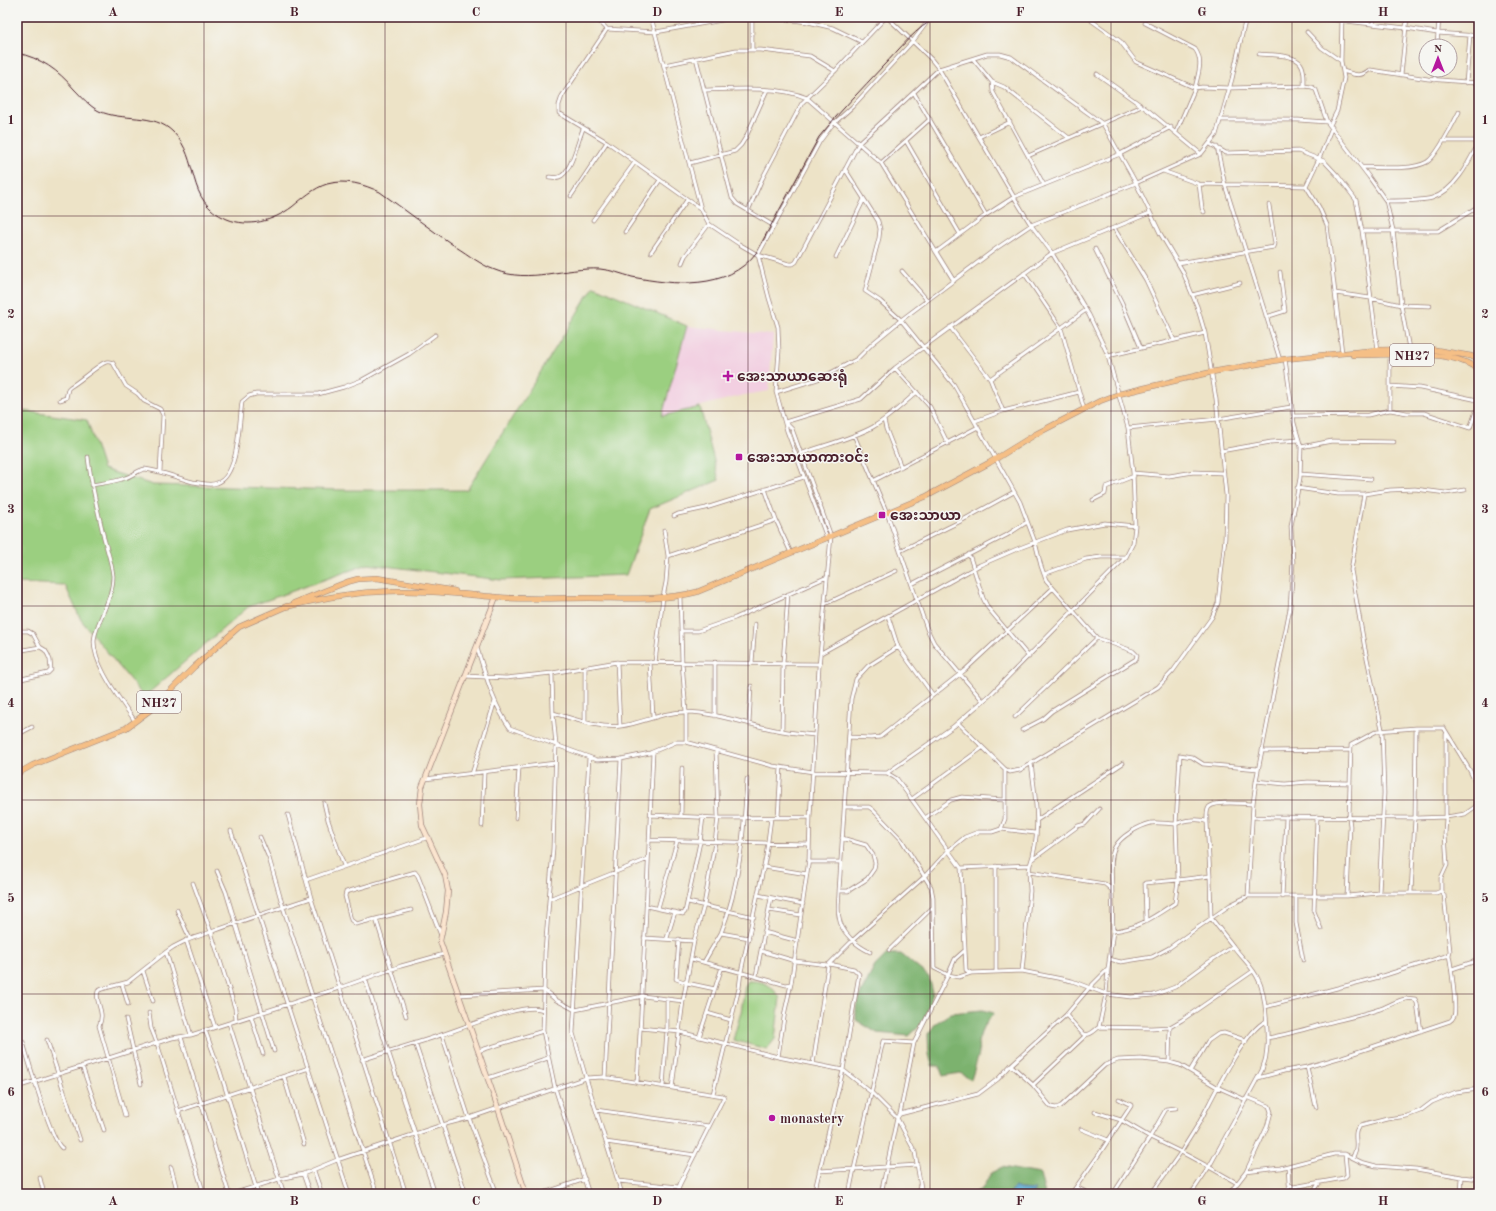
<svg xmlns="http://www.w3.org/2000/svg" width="1496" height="1211" viewBox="0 0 1496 1211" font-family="'Old Standard TT','Noto Sans Myanmar',serif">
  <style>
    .built { fill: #f2cfe1 }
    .green { fill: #9bcf80; stroke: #727756 }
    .forest { fill: #7cb26e; stroke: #63684c }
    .water { fill: #53a5ce; stroke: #4e627c }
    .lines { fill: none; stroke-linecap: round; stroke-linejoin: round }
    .minor-casing { stroke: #9c8179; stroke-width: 4.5 }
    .secondary-casing { stroke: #9c8179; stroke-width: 6 }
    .trunk-casing { stroke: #9c8179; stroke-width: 6 }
    .minor { stroke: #fff; stroke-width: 3 }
    .secondary { stroke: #fbe5cf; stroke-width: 4.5 }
    .trunk { stroke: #f5bf86; stroke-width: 5 }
    .rail { stroke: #4a1f2b; stroke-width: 1 }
    .grid { fill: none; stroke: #4a1f2b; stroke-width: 1; stroke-opacity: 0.55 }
    .poi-dot { fill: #b5179e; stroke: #f6f6f2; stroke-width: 1.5 }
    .labels { text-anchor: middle; stroke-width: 3; stroke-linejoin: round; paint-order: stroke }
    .shield { fill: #f6f6f2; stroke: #7e6067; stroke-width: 1 }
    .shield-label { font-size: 13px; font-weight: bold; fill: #4a1f2b }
    .poi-label { font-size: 14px; font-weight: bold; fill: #4a1f2b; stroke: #f6f6f2; text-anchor: start }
    .neatline { fill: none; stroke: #4a1f2b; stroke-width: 1.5 }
    .grid-label { font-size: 13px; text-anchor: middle; font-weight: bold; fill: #4a1f2b }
  </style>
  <rect width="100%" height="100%" fill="#f6f6f2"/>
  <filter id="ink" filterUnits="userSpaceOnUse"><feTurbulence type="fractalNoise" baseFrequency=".025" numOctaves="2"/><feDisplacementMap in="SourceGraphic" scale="8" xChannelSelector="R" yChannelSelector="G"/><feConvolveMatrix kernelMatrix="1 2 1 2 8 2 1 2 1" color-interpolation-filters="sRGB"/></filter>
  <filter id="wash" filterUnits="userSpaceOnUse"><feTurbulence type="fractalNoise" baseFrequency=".012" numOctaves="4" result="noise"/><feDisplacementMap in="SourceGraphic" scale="16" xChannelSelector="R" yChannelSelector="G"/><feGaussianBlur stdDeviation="0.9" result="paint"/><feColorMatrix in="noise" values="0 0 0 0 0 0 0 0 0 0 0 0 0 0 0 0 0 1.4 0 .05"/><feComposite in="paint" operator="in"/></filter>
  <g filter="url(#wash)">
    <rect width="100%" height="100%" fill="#ede3c7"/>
    <path class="built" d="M687 326 773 335 769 391 744 395 662 416Z"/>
    <path class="green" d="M594 286 687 326 662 416 700 407 719 480 650 509 626 575 501 580 368 564 248 607 144 697 81 620 65 585 17 583V410L87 420 103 469 153 485 347 490H467Z
      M748 981C765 981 770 984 780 998L775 1039 767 1049 733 1040 741 1012 745 986Z"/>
    <path class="forest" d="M887 954H901L929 977 933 993 923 1023 909 1036 877 1033 856 1020V1007L861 993 875 966Z
      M982 1010 994 1013 983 1027 978 1042 979 1054 971 1080 960 1073 943 1076 939 1066H932L929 1054 928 1034 936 1023 951 1013Z
      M1002 1167 1040 1174 1045 1194H1032L1034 1190 1020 1189 1014 1187 1010 1194H971L982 1189 991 1173Z"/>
    <path class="water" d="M1014 1187 1020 1189 1035 1190 1032 1194H1010Z"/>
  </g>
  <g filter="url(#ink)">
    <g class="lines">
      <defs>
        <path id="minor" d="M595 17 607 29 656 32 739 17
          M651 17 701 209 709 224 739 244 758 255 769 298 778 327 779 351 776 392 787 431 827 538
          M768 17 808 22 833 28 862 42
          M887 17 931 59 939 69 1014 197 1031 225 1052 253 1089 315 1107 353 1128 428 1133 473 1135 526 1133 543 1126 557 990 695 954 726 887 773
          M931 17 913 41 852 107 832 125 820 141 758 255 789 264H793L796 262 859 143 939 69 987 54H1000L1011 57 1103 124 1136 183 1160 233 1182 270 1197 306 1205 333 1216 399 1226 495 1225 538 1218 603 1212 617 1173 671 1158 687 1020 770 1010 772 1005 769 958 723
          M1311 17 1406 28 1437 33 1479 36
          M1092 21 1120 41 1136 62 1195 88C1198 74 1204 61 1195 49L1145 23
          M1373 24 1374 17
          M607 29 562 96 559 105V113L607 142 701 209
          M1307 32 1322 48 1341 61
          M1437 46 1439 17
          M752 50V17
          M1259 54C1270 55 1295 54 1301 64 1305 70 1304 79 1304 86
          M696 58 732 198 737 204 774 226
          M973 59 992 82 1004 87 1069 138
          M664 65 736 50H761L810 56 835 71
          M1343 71C1353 74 1360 78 1369 70H1371L1428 79 1479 83
          M1097 74 1149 111 1201 154
          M1401 75 1407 17
          M1435 80V70
          M992 82 993 92 1044 185
          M1466 83 1470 35
          M704 90C734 89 779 86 807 98L881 163 954 281
          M914 93 986 215
          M1221 120H1298L1327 122
          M1330 125 1337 111 1344 78 1341 61 1342 17
          M1176 132 1195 88 1202 87 1230 88 1304 86 1312 87 1316 90 1327 122 1369 177 1386 201 1393 230 1401 305 1409 349
          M979 137 1010 122
          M906 141 960 234
          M1443 141H1479
          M1210 144 1226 153 1298 151 1324 161 1338 176 1356 200 1362 231 1378 350
          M1217 147 1225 185 1280 360
          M1028 156 1142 106
          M690 163 735 151 741 145 746 137 767 90
          M881 163 930 119
          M1362 167C1379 167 1411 171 1427 162 1437 156 1453 124 1459 112
          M845 169 878 221 880 229 879 238 865 291 880 301 901 320 954 385 1020 502 1035 542 1041 566 1046 580 1097 638 1015 717
          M1163 171 1199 184 1306 186 1319 207 1327 225 1342 353
          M549 177C552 177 556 178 559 177 571 174 578 140 583 129
          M1199 184 1202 208 1204 212
          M1306 186 1319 159 1332 127
          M571 196 607 142
          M1386 201C1398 201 1422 201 1432 198 1455 191 1469 162 1479 142
          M748 211 762 179 802 103 835 71 886 17
          M593 220 635 162
          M1114 228 1146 280 1174 340
          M1362 231H1438L1479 206
          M625 232 660 180
          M1095 249 1122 303 1141 348
          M651 252 687 200
          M936 252 986 215 1014 197 1120 154 1171 127
          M836 257 864 199
          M682 263 685 256 709 224
          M1178 263 1274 247 1275 244 1269 205
          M902 271 927 300
          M1024 273 1061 328 1084 409
          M1335 293 1370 298 1401 305 1430 306
          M1192 295 1240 283
          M1266 317 1285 311 1280 272
          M950 327 990 379 1003 411
          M1108 356 1205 333
          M895 368 930 407 948 444
          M990 379 1086 310
          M776 392 821 378 857 359 873 343 901 320 997 248 1031 225 1136 183 1201 154 1216 135 1232 79 1246 17
          M60 400 66 398 68 389 70 387C79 382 99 364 106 362 109 361 110 362 113 363L126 386 138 394 144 401 160 409 163 415 160 472
          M1390 410 1407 413H1424L1470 428 1479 403 1478 401 1473 399 1420 388 1390 386
          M1293 416 1368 415 1390 410V355
          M884 420 886 429 901 467
          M975 421 1003 411 1079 392
          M785 422 792 429 831 536 819 667 810 817 809 859 791 984 785 1011 778 1057 843 1070 872 1093 897 1118 915 1152 922 1194
          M785 422 861 399 895 368 1052 253 1150 213
          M1128 428 1218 419 1291 407
          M854 435 887 513 927 629 934 643 983 701
          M1301 447 1332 441 1394 442
          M1221 451 1271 442 1299 440
          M800 454C824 445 851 439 873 427 890 417 903 404 917 392
          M88 457C91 485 98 511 104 538 107 550 112 564 113 576 113 597 100 615 95 635 88 659 122 702 135 721
          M1133 473 1169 476 1194 472 1224 473
          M1300 474 1371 479
          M873 481 978 427
          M91 485C103 483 115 482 125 478 132 476 138 470 145 469 161 471 177 478 193 482 200 483 210 486 217 483 239 476 239 422 242 402L249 396 256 394H318L344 387 362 380 409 354 435 335
          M1297 488 1338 494H1364L1390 490 1415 489 1446 493 1465 490
          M765 489 776 520 791 553
          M1093 500 1105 494 1106 487 1134 476
          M674 516 678 514 706 508 804 477
          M900 551 961 521 1014 492
          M969 554 983 598 988 608 1029 657
          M668 556 776 520
          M1044 574 1086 559 1101 557H1126
          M912 584 1007 535 1027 522
          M680 596 682 662 686 712V742
          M825 604 896 571
          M888 616 898 647 933 695
          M17 631H28L33 634 40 647 45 650 48 655 50 660 51 670 48 673 17 680
          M681 631H698L735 618 827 577
          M477 648C486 676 493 704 510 728L597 760 621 759 650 753 676 742H686L773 766 813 772 887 773 897 779 961 868 966 970 971 973 1022 971 1072 981 1106 994 1131 997 1154 995 1175 987 1209 962 1233 946C1241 957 1254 968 1259 981 1266 996 1269 1039 1266 1055 1266 1060 1263 1065 1262 1070L1209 1167 1181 1152 1151 1194
          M17 651 40 647
          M821 653 980 565 1017 549 1067 530 1105 523 1135 526
          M617 662 620 726
          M650 662 653 717
          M655 662 663 597 666 582 668 556 664 530
          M752 663 755 624
          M585 667V723
          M552 673 553 713 556 745 553 848 545 952 543 1031 555 1088 589 1194
          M465 676 506 678 552 673 617 662 820 664
          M553 713C575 719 599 729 621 726 643 723 665 711 687 712 719 713 750 726 782 731 793 733 804 734 815 735
          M715 716V662
          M749 724 751 686
          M1022 730 1043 719 1052 711 1136 659 1137 655 1133 651 1097 638
          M782 731 783 663 788 594
          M17 735 32 727
          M849 737 871 738 880 737 965 670 1053 588
          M1262 751 1350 750
          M589 757 573 1033 586 1078 622 1194
          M472 774 495 701
          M425 779 555 763
          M747 779C744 830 740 885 721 933L749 938
          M1256 781 1285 784 1308 782 1349 783
          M912 799 982 748
          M324 803 328 820 344 866
          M845 807H869L873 810 901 839 931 887 933 897 934 968 948 975 914 1043 900 1114 897 1118 881 1194
          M288 815 306 880
          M650 815 718 818 810 817
          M681 816 682 768
          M778 817 781 767
          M1253 817 1417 818 1446 817 1465 814 1475 807 1479 801
          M1317 817 1314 911 1321 929
          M516 818 519 768
          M925 818 951 800 962 797 1004 800
          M1037 820 1123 763
          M1207 822C1207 818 1206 811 1209 807 1217 800 1243 804 1253 804
          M482 826 484 773
          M1001 829 1035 833
          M231 831 349 1194
          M260 837 269 858 283 907 377 1194
          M649 840 809 844
          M1032 860 1078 826 1085 824 1099 809
          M808 862H841
          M996 866V971
          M764 867 807 874
          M961 868 1030 865C1042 834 1035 794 1031 763
          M217 871 226 892 274 1051
          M1029 872 1105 884 1112 890 1113 931 1108 969 1106 994 1099 1027
          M193 883 211 932 235 1008 236 1020
          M1112 890C1112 878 1109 857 1115 847 1121 836 1139 826 1151 823 1158 822 1168 824 1176 824L1180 755 1192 757 1203 764 1258 769
          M839 891H848L867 879 874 869 875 863 873 855 866 845 842 838
          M1411 892 1415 818 1416 728
          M1379 893H1436L1441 891V878L1447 865 1445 834 1446 817V734
          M758 895 803 904
          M1248 896 1253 804 1256 781 1290 608 1293 562 1291 526 1300 478 1301 447 1294 423 1285 359
          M1347 896 1350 826 1349 818 1351 745 1377 731 1416 728H1444L1469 769 1479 790
          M1282 897 1286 817
          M1296 897V923L1303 960
          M311 898 406 1194
          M549 899 648 859
          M688 902 754 917
          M646 906 683 914 685 912 700 842 703 817
          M658 908 677 841
          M177 910 190 939
          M411 910 356 924 351 920 345 896 346 892 415 872 418 876 440 933
          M769 910 801 915
          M376 919 406 1016
          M1146 921 1145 883 1178 880 1176 824C1183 820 1200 818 1207 822L1210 876
          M1113 931C1138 929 1155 916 1175 903L1178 880 1210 876 1211 918 1233 946
          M764 932 798 941
          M644 938 694 941
          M667 938 675 912
          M679 939 676 979 687 983 715 989
          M186 940 215 1027
          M889 950 932 908
          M761 951 795 961 828 965 852 941 924 877 948 851 965 837 978 832H992L1001 829 1005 819V769
          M964 951 955 959 948 975 959 977 971 973
          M870 952C857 946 841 933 839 917 837 909 839 900 839 891L851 699 856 679 868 666 898 647
          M692 959 786 985 791 984
          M1109 959 1121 962 1152 957 1169 948 1230 905 1248 896H1347L1379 893 1384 793 1382 729 1365 649 1351 570 1364 494
          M704 962 721 933
          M1452 969 1479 960
          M143 971 153 1001
          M1022 971 1030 891 1029 872 1030 865
          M756 976 771 898
          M365 978 388 1051 435 1194
          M122 984 128 1004
          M459 995 544 990 556 1000 575 1010 643 996 683 1001
          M1265 1007 1379 977 1449 955 1450 951 1444 895 1441 891
          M149 1013 151 1028 157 1043 204 1194
          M707 1013 731 1020
          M1066 1015 1083 1034C1090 1036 1094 1031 1099 1027L1151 1028 1170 1027 1182 1020 1253 971
          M251 1016 263 1054
          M126 1019 141 1084
          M229 1023 284 1194
          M640 1028 680 1032 778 1057
          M205 1030 220 1071 258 1194
          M191 1035 166 952C180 941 195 938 211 932 244 920 277 909 311 898L306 880 429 837
          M442 1035 469 1118 497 1194
          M181 1037 229 1194
          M699 1037 722 967
          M1267 1038C1286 1035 1305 1029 1324 1024 1343 1019 1362 1015 1380 1009 1391 1005 1404 996 1415 999L1417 1003 1421 1031
          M47 1040 80 1140
          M23 1042C28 1059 51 1141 62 1148
          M415 1043 466 1194
          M914 1043 883 1041 854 1169 917 1165
          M478 1051 543 1031
          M362 1060C388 1051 415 1044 441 1035 462 1029 525 1001 543 1010
          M1169 1062 1170 1027
          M813 1064 828 965
          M1011 1065 1033 1085 1051 1107 1056 1108 1061 1106 1105 1065 1118 1060 1141 1059 1169 1062 1180 1065 1217 1087 1246 1100
          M82 1066 104 1130
          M1307 1067 1342 1057 1450 1021C1452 1020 1453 1018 1454 1016 1457 1008 1451 965 1449 955
          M1190 1071 1208 1041 1218 1034 1224 1033 1242 1039 1246 1042
          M284 1077 304 1144
          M488 1078 548 1058
          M605 1078 621 759
          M1258 1078 1284 1071 1307 1067 1316 1107
          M637 1083C644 972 648 862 653 752
          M1033 1085 1086 1035
          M17 1087 172 1038 191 1035 339 988 401 966 444 954
          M663 1087 667 1030V999
          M672 1088 683 1001 694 941 704 905 715 842 718 818 716 750
          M713 1094 739 988 741 972 766 856 771 818
          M17 1110 18 1114
          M596 1110 709 1126
          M178 1111 309 1068
          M1095 1112 1121 1120 1150 1137 1181 1152C1187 1142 1193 1133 1199 1123 1212 1099 1243 1032 1266 1021
          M900 1114 978 1094 998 1079 1011 1065 1066 1015 1089 988 1108 969
          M125 1116 99 1026C106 1010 94 1003 98 991L102 989 128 982 166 952
          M1081 1129 1108 1140
          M606 1142 695 1155
          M1353 1157C1354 1154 1356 1151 1356 1147 1357 1140 1353 1131 1360 1126L1387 1119 1407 1116 1420 1111 1432 1102 1456 1092 1479 1089
          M1288 1166 1289 1184 1293 1187 1344 1178 1347 1175 1345 1154
          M171 1167 178 1194
          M314 1171 322 1194
          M819 1171 854 1169 849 1194
          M1246 1172 1267 1127 1271 1112 1269 1106 1247 1097
          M303 1174 310 1194
          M40 1178 44 1194
          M618 1181 679 1187
          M1076 1187 1090 1194
          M232 1194 279 1179 303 1174 337 1160 442 1125 469 1118 586 1078 603 1077 723 1096 724 1097 680 1184 677 1194
          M541 1194 585 1179
          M814 1194 843 1070 859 974 854 969 829 964
          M918 1194 920 1184
          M1071 1194 1098 1156 1131 1106V1105L1119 1099
          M1113 1194 1150 1137 1166 1109 1176 1108
          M1191 1194 1209 1167 1237 1183
          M1229 1194 1246 1172 1280 1168 1334 1154H1345L1361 1162 1376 1166 1416 1169 1462 1177 1479 1179
          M1284 1194 1290 1186
          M1312 1194 1320 1182
          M1461 1194 1462 1177"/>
        <path id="secondary" d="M496 597 428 772 422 787 420 804 422 825 445 875 448 891 446 912 440 941 498 1108 526 1194"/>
        <path id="trunk" d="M1353 355C1389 356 1450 347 1479 370
          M294 603 347 582 358 579 377 578 455 591
          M285 607C315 600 346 593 377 592 416 589 456 594 495 597 526 600 558 598 589 598 625 598 662 601 697 592L927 496 989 463 1036 434 1100 401 1119 394 1212 372 1285 359 1334 354 1378 350 1430 349 1471 356 1479 360
          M17 774 33 765 126 728 153 708 194 667 239 627 287 606"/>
      </defs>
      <use href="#minor" class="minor-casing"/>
      <use href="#secondary" class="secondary-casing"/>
      <use href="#trunk" class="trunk-casing"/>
      <use href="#minor" class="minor"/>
      <use href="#secondary" class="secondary"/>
      <use href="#trunk" class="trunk"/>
      <path class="rail" d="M17 53C41 58 58 70 74 89 82 97 89 106 99 111 123 122 153 112 173 132 201 159 184 201 227 219 249 228 273 221 292 207 303 198 314 188 327 184 346 179 363 184 380 192 405 210 430 229 456 247 469 255 481 265 495 270 529 284 565 267 600 269 611 270 622 274 632 277 674 285 727 291 756 253L819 137C839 112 861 90 883 66 900 49 916 27 938 17"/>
    </g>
  </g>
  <path class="grid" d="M204 17V1194M385 17V1194M566 17V1194M748 17V1194M930 17V1194M1111 17V1194M1292 17V1194M17 216H1479M17 411H1479M17 606H1479M17 800H1479M17 994H1479"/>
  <g class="poi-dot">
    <path d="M726 370h4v4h4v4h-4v4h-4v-4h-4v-4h4z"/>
    <rect x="735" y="453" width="8" height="8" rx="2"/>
    <rect x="878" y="511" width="8" height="8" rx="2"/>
    <circle cx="772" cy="1118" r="4"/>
  </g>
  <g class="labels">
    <g class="shield">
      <rect x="1390" y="344" width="44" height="22" rx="3"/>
      <rect x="137" y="691" width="44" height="22" rx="3"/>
    </g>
    <g class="shield-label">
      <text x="1412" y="360">NH27</text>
      <text x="159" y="707">NH27</text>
    </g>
    <g class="poi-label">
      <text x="737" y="381">အေးသာယာဆေးရုံ</text>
      <text x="747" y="462">အေးသာယာကားဝင်း</text>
      <text x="890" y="520">အေးသာယာ</text>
      <text x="780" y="1123">monastery</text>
    </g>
  </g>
  <rect width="1496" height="1211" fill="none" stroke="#f6f6f2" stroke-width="44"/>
  <g transform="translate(1438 58)"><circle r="19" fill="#f6f6f2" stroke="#b1a0a2"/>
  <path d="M0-3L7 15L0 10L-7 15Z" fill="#b5179e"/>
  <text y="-6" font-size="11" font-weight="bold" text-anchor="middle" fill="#4a1f2b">N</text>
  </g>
  <rect x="22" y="22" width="1452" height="1167" class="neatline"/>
  <g class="grid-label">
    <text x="113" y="16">A</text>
    <text x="294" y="16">B</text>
    <text x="476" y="16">C</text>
    <text x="657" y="16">D</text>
    <text x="839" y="16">E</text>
    <text x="1020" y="16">F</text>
    <text x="1202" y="16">G</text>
    <text x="1383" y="16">H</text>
    <text x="11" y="124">1</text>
    <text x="1485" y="124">1</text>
    <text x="11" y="318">2</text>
    <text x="1485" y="318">2</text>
    <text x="11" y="513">3</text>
    <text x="1485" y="513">3</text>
    <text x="11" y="707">4</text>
    <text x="1485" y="707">4</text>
    <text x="11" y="902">5</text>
    <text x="1485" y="902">5</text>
    <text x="11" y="1096">6</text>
    <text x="1485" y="1096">6</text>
    <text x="113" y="1205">A</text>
    <text x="294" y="1205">B</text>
    <text x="476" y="1205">C</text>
    <text x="657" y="1205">D</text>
    <text x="839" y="1205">E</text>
    <text x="1020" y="1205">F</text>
    <text x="1202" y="1205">G</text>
    <text x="1383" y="1205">H</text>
  </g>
</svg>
